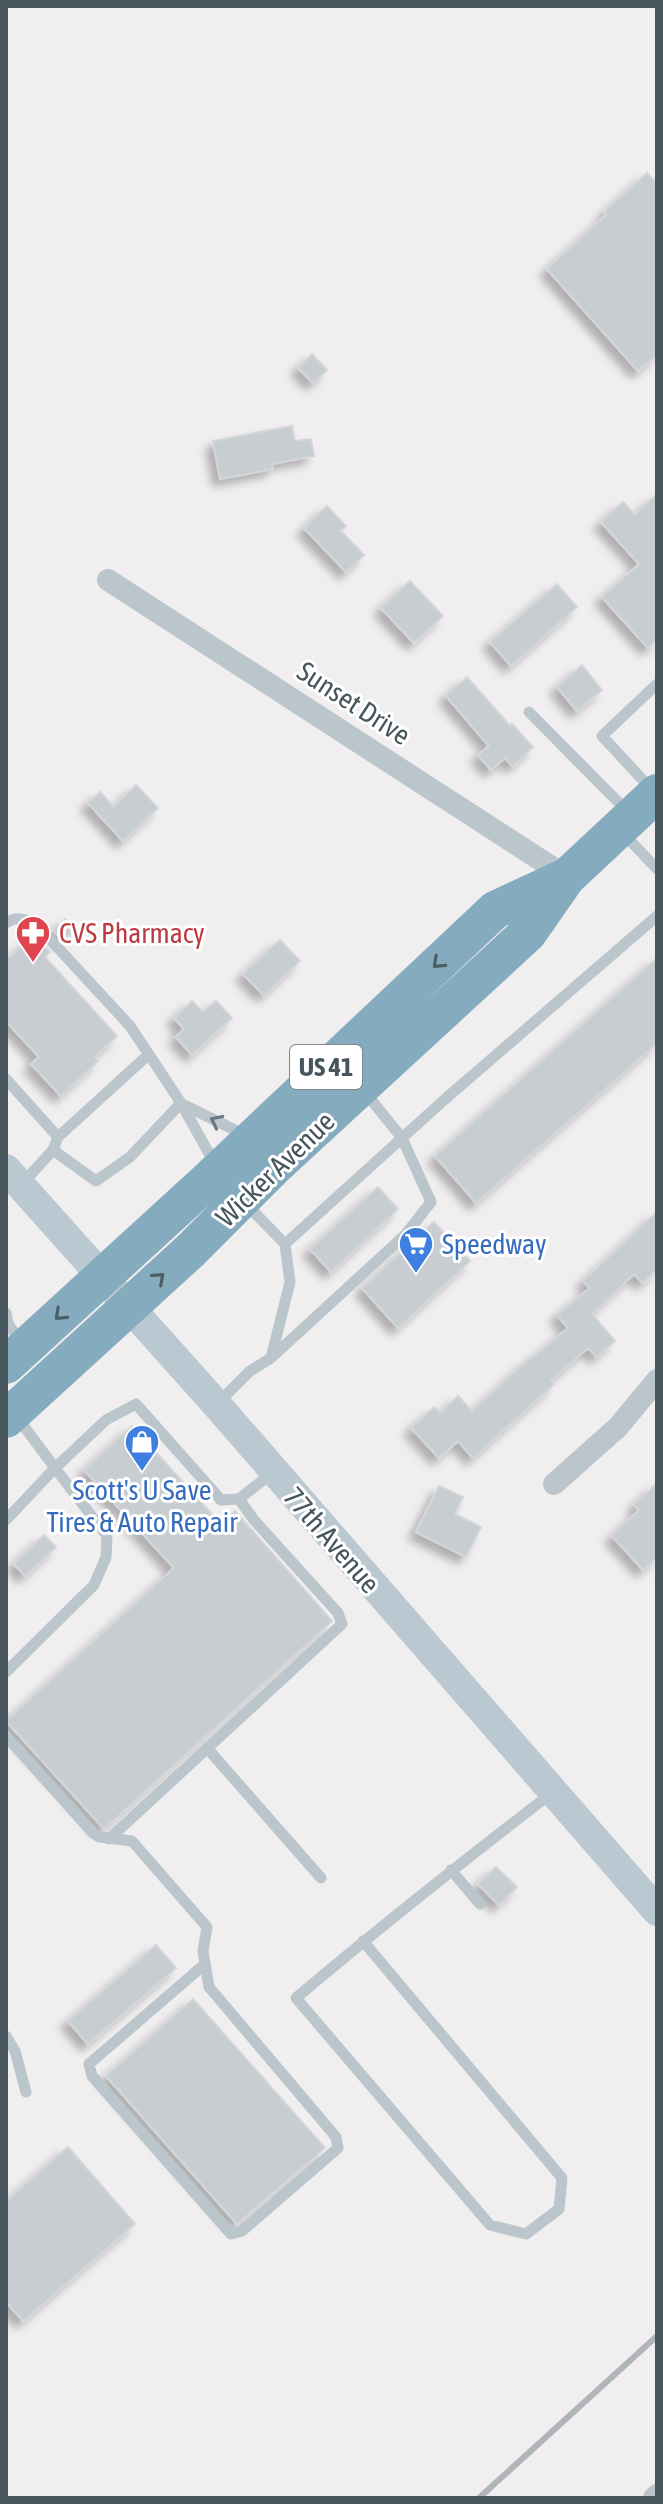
<svg xmlns="http://www.w3.org/2000/svg" width="663" height="2504" viewBox="0 0 663 2504" font-family="'Asap Condensed',sans-serif">
  <style>
    .building { fill: #c8cdd1; stroke: #d2d6da; stroke-width: 2; filter: url(#shadow) }
    .lines { fill: none; stroke-linecap: round; stroke-linejoin: round }
    .lane { stroke: #bac6cc; stroke-width: 11 }
    .street { stroke: #bac6cc; stroke-width: 22 }
    .secondary { stroke: #bac9d1; stroke-width: 30 }
    .highway { stroke: #85abbe; stroke-width: 38 }
    .rail { stroke: #b0b5b9; stroke-width: 6 }
    .oneway { stroke: #4c5e66 }
    .oneway2 { stroke: #69787e }
    .labels { text-anchor: middle; stroke-width: 6; stroke-linejoin: round; paint-order: stroke }
    .shield { fill: #fff; stroke: #7e898d; stroke-width: 2 }
    .shield-label { font-size: 26px; font-weight: bold; fill: #46565c }
    .street-label { font-size: 28px; fill: #46565c; stroke: #fff }
    .health-label { font-size: 28px; fill: #be3a42; stroke: #fff; text-anchor: start }
    .shop-label { font-size: 28px; fill: #366cbe; stroke: #fff; text-anchor: start }
  </style>
  <defs>
    <filter id="shadow"><feDropShadow dx="-7" dy="7" stdDeviation="4" flood-color="#0004"/></filter>
  </defs>
  <rect width="100%" height="100%" fill="#f1eeef"/>
  <path class="building" d="M647 173 657 184V355L638 371 547 269 606 215 604 212Z
    M312 354 327 370 313 383 298 368Z
    M292 426 295 441 311 439 314 456 272 464 273 469 220 479 213 441Z
    M657 494V640L648 648 602 597 639 564 601 522 623 502 635 515Z
    M327 506 346 526 341 531 364 555 346 572 304 528Z
    M410 581 443 616 414 643 381 608Z
    M557 584 577 607 511 666 490 642Z
    M582 665 602 690 577 711 557 687Z
    M467 677 510 726 512 724 533 747 513 766 505 758 491 770 478 755 489 746 446 696Z
    M136 785 158 808 123 841 88 803 100 792 114 807Z
    M65 919 75 929 63 941 53 930Z
    M29 940 34 946 40 941 50 952 45 957 117 1036 94 1057 98 1061 61 1096 31 1064 39 1057 6 1021V960Z
    M280 940 300 961 264 995 243 974Z
    M657 958V1043L476 1203 435 1156Z
    M192 1001 203 1012 216 1001 232 1018 192 1055 176 1037 184 1029 174 1018Z
    M378 1187 398 1209 331 1272 310 1249Z
    M657 1212V1269L643 1283 634 1274 592 1314 615 1341 597 1357 588 1348 551 1380 554 1384 473 1458 458 1441 439 1458 411 1428 434 1407 440 1413 458 1396 472 1411 530 1358 531 1359 568 1328 557 1315 590 1288 583 1281Z
    M434 1222 470 1261 398 1328 362 1288Z
    M132 1426 221 1524 235 1511 332 1621 104 1829 6 1721 174 1568 84 1470Z
    M657 1483V1557L643 1570 612 1536 639 1510 634 1505Z
    M439 1486 463 1497 455 1514 481 1527 466 1557 416 1532Z
    M44 1535 56 1547 25 1576 14 1564Z
    M496 1867 517 1887 499 1905 478 1884Z
    M156 1945 176 1968 88 2044 68 2021Z
    M193 1999 325 2148 237 2224 106 2076Z
    M68 2147 135 2224 23 2321 6 2302V2201Z"/>
  <g class="lines">
    <path class="lane" d="M529 712 629 813
      M653 791 602 736 657 684
      M622 832 657 869
      M6 923C16 916 25 919 35 923L130 1026 181 1103 216 1166
      M6 1079 58 1137 53 1150 21 1185
      M182 1104 245 1135
      M58 1137 148 1055
      M53 1150 96 1181 130 1157 181 1103
      M285 1244 444 1100 657 916
      M6 1313 8 1324 22 1343
      M271 1358 406 1234 431 1202 402 1138 364 1091
      M219 1402 250 1371 271 1358 290 1282 285 1244 245 1203
      M6 1520 55 1468 17 1417
      M6 1672 94 1585 106 1557 107 1536 55 1468 106 1420 136 1404 221 1500 239 1499 272 1473
      M6 1736 93 1833 99 1837 132 1841 207 1927 203 1951 209 1987 336 2137 338 2148 242 2231 231 2234 92 2076 89 2064 205 1964
      M207 1748 321 1878
      M109 1839 342 1624 338 1613 254 1520 239 1499
      M451 1870 480 1904
      M363 1941 562 2178 559 2209 526 2234 490 2225 296 1998C380 1927 466 1859 553 1792
      M6 2036 15 2051 26 2092"/>
    <path class="street" d="M108 580 567 877
      M554 1484 618 1427 657 1380
      M654 2498 657 2495"/>
    <path class="secondary" d="M6 1169 216 1404 657 1911"/>
    <path class="highway" d="M6 1365 205 1183 495 910 564 878
      M6 1419 190 1251 276 1165 528 933 567 877 657 793"/>
    <path class="rail" d="M479 2498 657 2336"/>
  </g>
  <defs><path id="oneway-chevron" d="M-2-3.5L2.5 0L-2 3.5" fill="none" stroke-width="1.6" stroke-linecap="round" stroke-linejoin="round" transform="scale(2)"/></defs>
  <g class="oneway">
    <use href="#oneway-chevron" transform="translate(438 963) rotate(137)"/>
    <use href="#oneway-chevron" transform="translate(159 1278) rotate(-42)"/>
    <use href="#oneway-chevron" transform="translate(60 1315) rotate(137)"/>
  </g>
  <use class="oneway2" href="#oneway-chevron" transform="translate(216 1121) rotate(-154)"/>
  <defs>
    <symbol id="pharmacy-pin" viewBox="-11 -11 22 30"><path d="M0 17L-7.5 6A9.5 9.5 0 1 1 7.5 6Z" fill="#e0444e" stroke="#fff"/><path d="M-2-6h4v4h4v4h-4v4h-4v-4h-4v-4h4Z" fill="#fff"/></symbol>
    <symbol id="supermarket-pin" viewBox="-11 -11 22 30"><path d="M0 17L-7.5 6A9.5 9.5 0 1 1 7.5 6Z" fill="#3f7fe0" stroke="#fff"/><path d="M-6-5.5h2.5l.6 2H6L4.5 2H-2.5L-4.4-4H-6ZM-1.5 3.2a1.3 1.3 0 1 0 .1 0ZM3 3.2a1.3 1.3 0 1 0 .1 0Z" fill="#fff"/></symbol>
    <symbol id="shop-pin" viewBox="-11 -11 22 30"><path d="M0 17L-7.5 6A9.5 9.5 0 1 1 7.5 6Z" fill="#3f7fe0" stroke="#fff"/><path d="M-5-2.5h2.3a2.7 3.5 0 0 1 5.4 0H5L5.5 6h-11ZM-1.5-2.5h3a1.5 2.3 0 0 0-3 0Z" fill="#fff"/></symbol>
  </defs>
  <g fill-rule="evenodd">
    <use href="#pharmacy-pin" x="13" y="913" width="40" height="54"/>
    <use href="#supermarket-pin" x="396" y="1224" width="40" height="54"/>
    <use href="#shop-pin" x="122" y="1422" width="40" height="54"/>
  </g>
  <g class="labels">
    <rect class="shield" x="290" y="1045" width="72" height="44" rx="6"/>
    <g class="shield-label">
      <text x="326" y="1076">US 41</text>
    </g>
    <g class="street-label">
      <text transform="translate(354 703) rotate(33)" y="10">Sunset Drive</text>
      <text transform="translate(275 1169) rotate(-44)" y="10">Wicker Avenue</text>
      <text transform="translate(332 1540) rotate(49)" y="10">77th Avenue</text>
    </g>
    <g class="health-label">
      <text x="59" y="943">CVS Pharmacy</text>
    </g>
    <g class="shop-label">
      <text x="442" y="1254">Speedway</text>
      <text x="142" y="1500" text-anchor="middle">Scott's U Save<tspan x="142" dy="32">Tires &amp; Auto Repair</tspan></text>
    </g>
  </g>
  <rect width="663" height="2504" fill="none" stroke="#46565c" stroke-width="16"/>
</svg>
